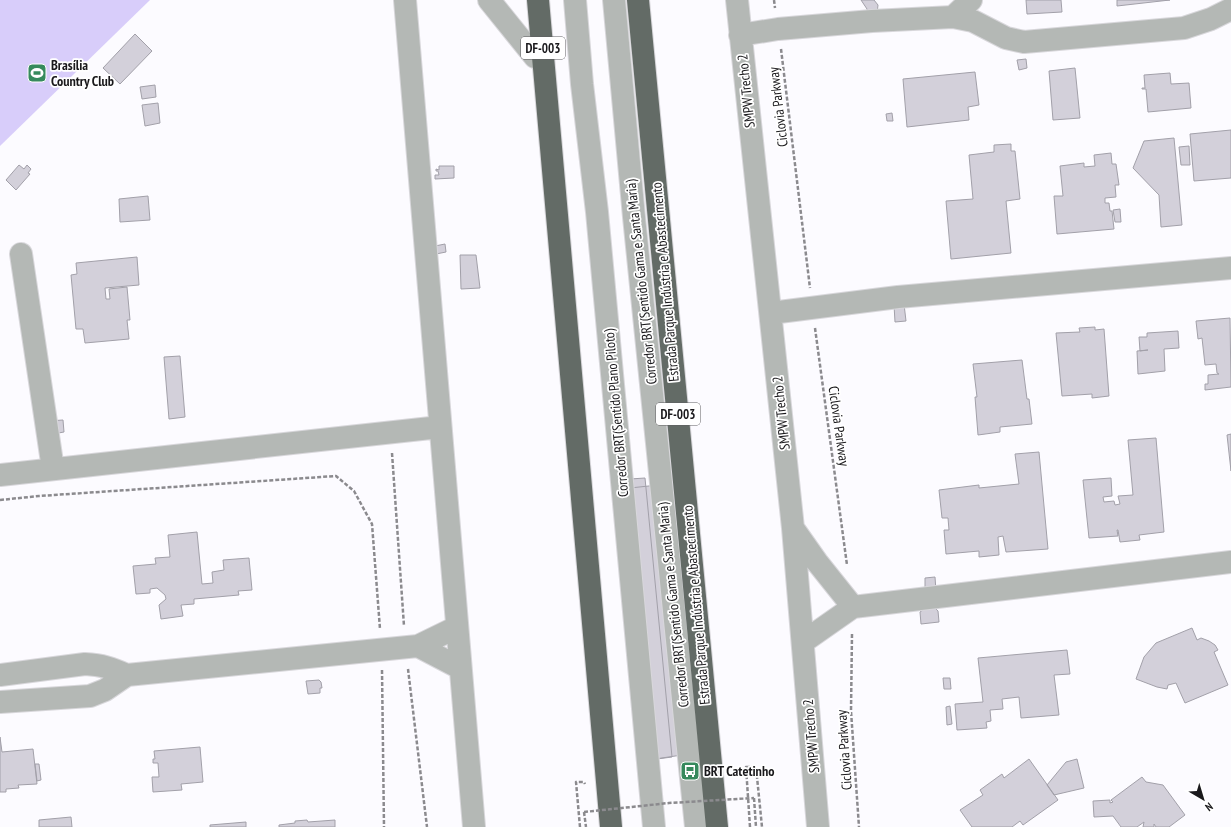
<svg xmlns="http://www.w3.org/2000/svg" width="1231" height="827" viewBox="0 0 1231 827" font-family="'PT Sans Narrow',sans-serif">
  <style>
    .green { fill: #d8cdfa }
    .building { fill: #d3d0da; stroke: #a2a0a9 }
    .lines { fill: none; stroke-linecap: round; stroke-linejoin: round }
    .minor-casing { stroke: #d8d7db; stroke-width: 24 }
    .highway-casing { stroke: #d8d7db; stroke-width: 24 }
    .path { stroke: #8b8a8e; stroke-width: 2.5; stroke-dasharray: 4 2; stroke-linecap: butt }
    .minor { stroke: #b4b8b5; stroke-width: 22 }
    .highway { stroke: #636b66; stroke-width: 22 }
    .path-bridge { stroke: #8b8a8e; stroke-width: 2.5; stroke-dasharray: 4 2; stroke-linecap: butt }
    .labels { text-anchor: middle; stroke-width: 3.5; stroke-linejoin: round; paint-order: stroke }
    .shield { fill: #fff; stroke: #5f5e60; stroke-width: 1 }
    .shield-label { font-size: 13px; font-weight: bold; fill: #1a191c }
    .poi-label { font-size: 14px; font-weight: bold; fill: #1a191c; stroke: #fff; text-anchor: start }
    .street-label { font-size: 14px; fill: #1a191c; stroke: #fff }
  </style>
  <rect width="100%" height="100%" fill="#fcfbff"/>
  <path class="green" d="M0 0H150L0 146Z"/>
  <path class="building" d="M861 0H874L878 5 877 14H868L867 9Z
    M1026 0H1061L1062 12 1027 14Z
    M1117 0H1170L1117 6Z
    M135 34 152 51 120 84 103 68Z
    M1026 59 1027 68 1019 70 1017 60Z
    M1075 68 1080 118 1053 120 1049 71Z
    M975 72 979 105 968 107 969 120 907 127 903 79Z
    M1170 73 1171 84 1189 83 1191 108 1148 112 1146 89H1142V88H1145L1144 75Z
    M155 85 156 97 142 99 140 87Z
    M158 103 160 123 145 126 142 105Z
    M892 113 893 121H887L886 114Z
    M1231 130V178L1194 181 1190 134Z
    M1174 138 1182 225 1161 227 1159 195 1133 168 1144 141Z
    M1011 144V151H1015L1020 199 1006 201 1011 253 951 259 946 201 973 199 969 155 994 152V145Z
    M1189 146 1190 165H1181L1179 147Z
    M1111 153 1112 164H1116L1119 185H1115L1116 197 1105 198V203H1109L1110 211H1112L1114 229 1057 234 1054 196H1063L1060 166 1084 163V167L1095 166 1094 155Z
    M19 165 24 169 27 165 31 169 28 173 30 174 16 190 6 180Z
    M439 166H454V178L435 179V175H439L438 171H436V169L439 170Z
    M148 196 150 220 120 222 119 199Z
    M1120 209 1121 222H1115L1113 210Z
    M445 244 446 252 436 254 435 246Z
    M460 255H476L480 288 461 289Z
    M137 257 139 285 105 288 106 299H110L109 289 127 287 130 320H127L129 339 85 343 83 329H76L71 275 77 274 76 263Z
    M904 304 906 321 895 322 894 305Z
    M1230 318 1231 387 1205 390V384H1208V375L1219 374 1217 373 1216 364 1205 365 1202 338 1198 339 1196 321Z
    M1095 327V330L1104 329 1109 396 1092 398V394L1062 396 1056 333 1080 332 1079 328Z
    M1178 331 1179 348 1164 349 1165 371 1138 374 1137 351 1148 350 1140 351 1139 337H1147V333Z
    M180 356 185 417 169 419 164 357Z
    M1022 360 1027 399H1029L1032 424 1000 427V432L978 435 975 397H977L973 364Z
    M63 420 64 432 53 434 48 421Z
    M1231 434V471L1227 435Z
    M1156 438 1164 532 1139 535 1140 540 1120 542 1118 530H1117L1118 536 1089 538 1083 480 1111 478 1112 496 1103 497 1104 502 1114 501 1115 505 1120 504 1118 496 1133 495 1128 440Z
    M1039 452 1048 549 1006 552 1003 536 998 537 999 555 979 557V551L946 554 944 530H949L948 518H942L939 490 979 485V488L1019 484 1015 454Z
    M645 478 672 757 657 759 630 479Z
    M658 485 682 755 655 759 630 488Z
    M197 532 202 584 213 583 212 572 224 570 223 560 249 558 252 590 238 591 239 595 194 599V604L181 605 183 616 161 619 159 605 166 599 165 595 157 588 150 589V593L136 594 133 566 156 564 155 558 170 557 168 535Z
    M935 577 936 591 925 592V578Z
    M935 608 938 611 939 622 921 624 920 612 924 609Z
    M1192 628 1197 640 1201 638 1209 641 1215 645 1218 650 1214 652 1228 685 1185 703 1176 683 1168 685 1167 689 1157 687 1136 679 1144 657 1156 643Z
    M1067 650 1070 674 1054 675 1059 715 1021 718 1019 697 1002 699 1003 709 990 710 991 721 986 722 987 728 957 730 955 704 983 702 978 658Z
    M943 678H950L951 689H944Z
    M319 680 321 682 322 688H320V693L308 694 306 681Z
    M950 706 952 724 947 725 946 707Z
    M0 737 2 752 33 749 37 784 18 785 19 788 6 789V792H0Z
    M200 747 203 782 181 784 182 790 153 792 152 777H159L158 763H153V759H155L154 751Z
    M1029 759 1058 800 1023 825 1020 821 1012 827H972L960 810 983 795 980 790 1002 774 1004 778Z
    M1077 759 1084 788 1054 795 1047 785 1066 762Z
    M35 764H39L41 780 37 781Z
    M1142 777 1146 782 1163 785 1185 815 1169 827H1156L1154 824V827H1143L1144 822 1137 827H1121L1113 816 1094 817 1093 801 1110 800V803L1113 802 1111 800Z
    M71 817 72 827H39V820Z
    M307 820 308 822 335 820V827H279V825L295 823V821Z
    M246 822V827H210V825Z"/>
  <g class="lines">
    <defs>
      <path id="minor" d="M405 0 474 827
        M489 0 535 57
        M575 0 582 84 597 212 654 827
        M614 0 634 217 696 827
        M737 0 793 528 818 827
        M953 17 971 0
        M740 35 778 29 872 21 953 17 973 21 1006 38 1024 42 1184 28 1211 19 1231 9
        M21 254 53 469
        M771 313 898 297 1231 268
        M0 475 440 427
        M793 528 817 562 853 607
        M803 642 853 607 1231 562
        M418 646 460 668
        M0 675 85 664C102 665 112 668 127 675
        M0 702 90 696 105 690 127 675 418 646 457 627"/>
      <path id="highway" d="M538 0 611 827
        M638 0 717 827"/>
    </defs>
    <use href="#minor" class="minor-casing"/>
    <use href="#highway" class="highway-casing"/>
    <path class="path" d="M774 0 775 8
      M781 49 810 288
      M815 328 847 565
      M392 453 404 626
      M0 500 39 496 336 476 354 491 372 524 380 629
      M852 634 851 711 859 827
      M408 669 427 827
      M382 670 384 827
      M754 798 756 827
      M584 812 586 827
      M580 827 576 782H584L585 784
      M750 827 746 767H756L762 827"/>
    <use href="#minor" class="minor"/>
    <use href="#highway" class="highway"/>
    <path class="path-bridge" d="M584 812 669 803 754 798"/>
  </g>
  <defs>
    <symbol id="stadium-square" viewBox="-11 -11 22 22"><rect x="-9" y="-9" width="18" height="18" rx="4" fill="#368a5d" stroke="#fff"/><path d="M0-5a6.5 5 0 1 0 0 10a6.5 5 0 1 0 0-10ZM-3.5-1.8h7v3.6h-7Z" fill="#fff"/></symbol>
    <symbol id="bus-square" viewBox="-11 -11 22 22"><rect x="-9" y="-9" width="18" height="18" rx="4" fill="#368a5d" stroke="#fff"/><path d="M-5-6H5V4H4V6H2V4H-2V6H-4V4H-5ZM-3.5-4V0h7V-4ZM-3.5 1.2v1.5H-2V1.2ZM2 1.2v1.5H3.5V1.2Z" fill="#fff"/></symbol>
  </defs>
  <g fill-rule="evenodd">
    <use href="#stadium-square" x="26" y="62" width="22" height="22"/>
    <use href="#bus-square" x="679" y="760" width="22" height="22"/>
  </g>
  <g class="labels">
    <g class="shield">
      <rect x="521" y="37" width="44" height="22" rx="3"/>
      <rect x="656" y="403" width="44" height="22" rx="3"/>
    </g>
    <g class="shield-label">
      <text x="543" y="53">DF-003</text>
      <text x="678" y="419">DF-003</text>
    </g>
    <g class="poi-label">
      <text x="51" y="70">Brasília<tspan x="51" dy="16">Country Club</tspan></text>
      <text x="704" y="776">BRT Catetinho</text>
    </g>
    <g class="street-label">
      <text transform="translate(746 91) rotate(-96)" y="5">SMPW Trecho 2</text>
      <text transform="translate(778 107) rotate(-97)" y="5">Ciclovia Parkway</text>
      <text transform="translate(641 282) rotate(-96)" y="5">Corredor BRT(Sentido Gama e Santa Maria)</text>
      <text transform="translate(665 282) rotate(-95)" y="5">Estrada Parque Indústria e Abastecimento</text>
      <text transform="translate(616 413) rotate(-95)" y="5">Corredor BRT(Sentido Plano Piloto)</text>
      <text transform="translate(781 413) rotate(-96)" y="5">SMPW Trecho 2</text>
      <text transform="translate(839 426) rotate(82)" y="5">Ciclovia Parkway</text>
      <text transform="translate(673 605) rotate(-96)" y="5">Corredor BRT(Sentido Gama e Santa Maria)</text>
      <text transform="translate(696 605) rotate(-95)" y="5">Estrada Parque Indústria e Abastecimento</text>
      <text transform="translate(811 736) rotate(-95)" y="5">SMPW Trecho 2</text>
      <text transform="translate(844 750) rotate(-94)" y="5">Ciclovia Parkway</text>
    </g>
  </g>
  <g transform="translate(1203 799) rotate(142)" stroke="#ffffff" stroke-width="3" paint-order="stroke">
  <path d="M0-3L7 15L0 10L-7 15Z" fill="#1a191c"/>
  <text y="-6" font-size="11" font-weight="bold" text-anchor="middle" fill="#1a191c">N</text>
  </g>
</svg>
